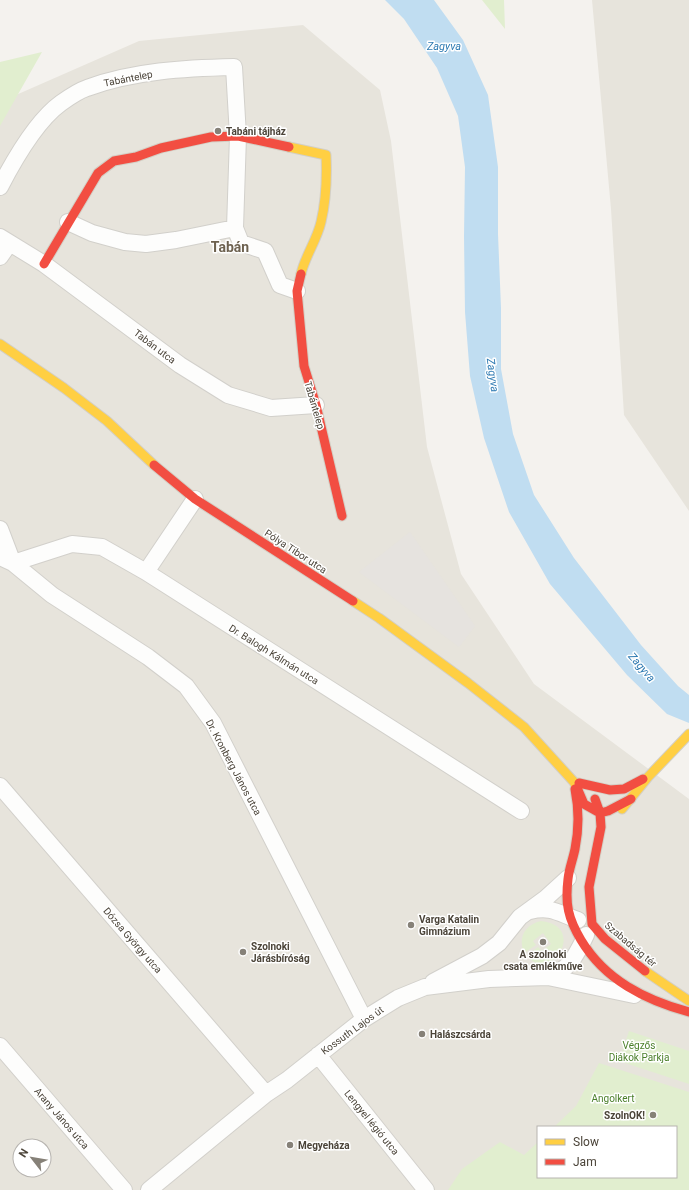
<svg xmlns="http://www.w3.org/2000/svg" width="689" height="1190" viewBox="0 0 689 1190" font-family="Roboto,sans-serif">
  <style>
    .residential { fill: #e7e4dc; fill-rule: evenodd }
    .green { fill: #e1eecf }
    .parking { fill: #e6e3df }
    .water { fill: #c0ddf1 }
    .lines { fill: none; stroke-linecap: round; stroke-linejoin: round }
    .street-casing { stroke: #d2d0cb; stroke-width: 18 }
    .slow-casing { stroke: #d3cfc5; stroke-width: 11 }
    .jam-casing { stroke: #d3cfc5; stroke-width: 11 }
    .street { stroke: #fdfdfc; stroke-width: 16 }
    .slow { stroke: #ffcf43; stroke-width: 9 }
    .jam { stroke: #f24e42; stroke-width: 9 }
    .poi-dot { fill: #868178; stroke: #fff; stroke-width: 1.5 }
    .labels { text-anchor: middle; stroke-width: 3; stroke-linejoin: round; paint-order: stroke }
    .street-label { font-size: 10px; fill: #4b4439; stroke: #fff }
    .poi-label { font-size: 10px; font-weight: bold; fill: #4b4439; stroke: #fff; text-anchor: start }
    .park-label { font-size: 10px; fill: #4a7f2a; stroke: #fff }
    .water-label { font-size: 11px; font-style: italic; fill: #2e7ab2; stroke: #fff }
    .district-label { font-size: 14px; font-weight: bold; fill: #6e6250; stroke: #fff }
  </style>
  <rect width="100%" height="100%" fill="#f4f2ee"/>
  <path class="residential" d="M592 0H689V511L624 415 611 209Z
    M303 25 380 90 391 141 427 447 461 574 534 684 689 799V1190H0V102L139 41ZM538 1127H676V1177H538ZM20 1146H44V1170H20Z"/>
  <path class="green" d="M482 0H504L505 29Z
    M42 52 0 126V62Z
    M541 921C588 926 551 985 527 956L538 947 542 951 551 944 543 933 533 941 536 945 524 953C518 938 524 925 541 921Z
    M629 1031 689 1051V1084L619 1061Z
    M599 1063 689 1092V1190H448L462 1169 500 1142 524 1155 538 1142V1177H676V1127H554L576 1106Z"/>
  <path class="parking" d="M410 532 475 626 459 647 359 572Z"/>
  <path class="water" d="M385 0H434L463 40 488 95 498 167V234L501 308V369L513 434 534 495 574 558 641 645 678 686 689 695V723L667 714 627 675 550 584 509 512 484 438 470 376 465 312 464 236 465 167 458 116 437 68 404 19Z"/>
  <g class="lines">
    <defs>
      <path id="street" d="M0 187C14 160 36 121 61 103 68 98 78 91 87 88 132 71 186 68 234 67L238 136 235 228 241 243 265 251 280 285 297 291
        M68 222 92 233 125 242 146 244 176 240 235 228
        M0 237 44 264 180 365 228 395 271 408 316 405
        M0 257 9 244
        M0 529 13 563
        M0 557 13 563 52 595 148 657 186 686 213 723 364 1019
        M13 563 72 544 102 547 146 572 521 811
        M146 572 195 499
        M0 786 266 1094
        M530 911C551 906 558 913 578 920
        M548 977C570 970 576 955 586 935
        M433 982 482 956 499 943 520 917 546 898 568 878
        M0 1046 124 1190
        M318 1055 426 1190
        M149 1190 266 1094 287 1080 364 1019 398 998 425 987 489 979 548 977 634 995"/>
      <path id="slow" d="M289 147 326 155C327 177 326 201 321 222 317 240 305 256 301 274
        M0 344 64 388 107 421 154 465
        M353 601 379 618 468 683 524 727 574 782 578 790
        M622 809 648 777 689 734
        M645 971 689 1001"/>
      <path id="jam" d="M44 264 98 173 114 161 136 157 161 148 211 137 238 136 289 147
        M301 274 297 291 304 366 316 405 342 516
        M154 465 195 499 353 601
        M579 783 610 790 624 789 643 779
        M575 789C579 809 579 829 575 849 573 859 569 869 568 879 565 904 568 918 581 940 605 980 645 1000 689 1012
        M578 790 584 804 600 813 608 811 631 799
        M595 799 600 813 601 827 589 887 592 924 605 939 645 971"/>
    </defs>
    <use href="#street" class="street-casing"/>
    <use href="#slow" class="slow-casing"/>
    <use href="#jam" class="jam-casing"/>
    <use href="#street" class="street"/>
    <use href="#slow" class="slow"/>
    <use href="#jam" class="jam"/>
  </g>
  <g class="poi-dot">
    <circle cx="218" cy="131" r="4"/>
    <circle cx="411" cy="925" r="4"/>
    <circle cx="543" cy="942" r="4"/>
    <circle cx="243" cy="952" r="4"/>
    <circle cx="422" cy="1034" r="4"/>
    <circle cx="653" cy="1115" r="4"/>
    <circle cx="290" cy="1145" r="4"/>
  </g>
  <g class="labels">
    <g class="street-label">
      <text transform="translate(128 78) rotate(-11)" y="4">Tabántelep</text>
      <text transform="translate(155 346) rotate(37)" y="4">Tabán utca</text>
      <text transform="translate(315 405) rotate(74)" y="4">Tabántelep</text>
      <text transform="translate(296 551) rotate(33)" y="4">Pólya Tibor utca</text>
      <text transform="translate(274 654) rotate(32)" y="4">Dr. Balogh Kálmán utca</text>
      <text transform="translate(234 767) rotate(62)" y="4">Dr. Kronberg János utca</text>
      <text transform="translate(133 940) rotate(49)" y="4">Dózsa György utca</text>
      <text transform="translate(631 944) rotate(40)" y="4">Szabadság tér</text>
      <text transform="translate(352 1030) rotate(-36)" y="4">Kossuth Lajos út</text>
      <text transform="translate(62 1118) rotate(49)" y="4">Arany János utca</text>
      <text transform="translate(372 1122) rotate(51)" y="4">Lengyel légió utca</text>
    </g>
    <g class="poi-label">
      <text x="226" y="135">Tabáni tájház</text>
      <text x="419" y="923">Varga Katalin<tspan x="419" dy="12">Gimnázium</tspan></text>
      <text x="251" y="950">Szolnoki<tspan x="251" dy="12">Járásbíróság</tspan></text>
      <text x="543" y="958" text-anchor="middle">A szolnoki<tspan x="543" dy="12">csata emlékműve</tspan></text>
      <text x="430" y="1038">Halászcsárda</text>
      <text x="645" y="1119" text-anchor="end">SzolnOK!</text>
      <text x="298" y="1149">Megyeháza</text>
    </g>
    <g class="park-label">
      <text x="639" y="1049">Végzős<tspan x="639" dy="12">Diákok Parkja</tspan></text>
      <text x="613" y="1102">Angolkert</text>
    </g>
    <g class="water-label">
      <text x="444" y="50">Zagyva</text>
      <text transform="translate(493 375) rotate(82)" y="4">Zagyva</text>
      <text transform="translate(642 667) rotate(49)" y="4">Zagyva</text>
    </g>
    <g class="district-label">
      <text x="230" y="252">Tabán</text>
    </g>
  </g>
  <rect x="537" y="1126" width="140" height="52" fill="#ffffff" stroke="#b7b4b0"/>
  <rect x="545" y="1139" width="20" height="6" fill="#ffcf43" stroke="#b7b4b0"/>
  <text x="573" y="1146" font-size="12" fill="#4b4439">Slow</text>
  <rect x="545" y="1159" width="20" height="6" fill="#f24e42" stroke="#b7b4b0"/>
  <text x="573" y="1166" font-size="12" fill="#4b4439">Jam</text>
  <g transform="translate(32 1158) rotate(301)"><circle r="19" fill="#ffffff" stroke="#b7b4b0"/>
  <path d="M0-3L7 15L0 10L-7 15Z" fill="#868178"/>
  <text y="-6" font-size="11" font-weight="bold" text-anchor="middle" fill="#4b4439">N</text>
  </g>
</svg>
